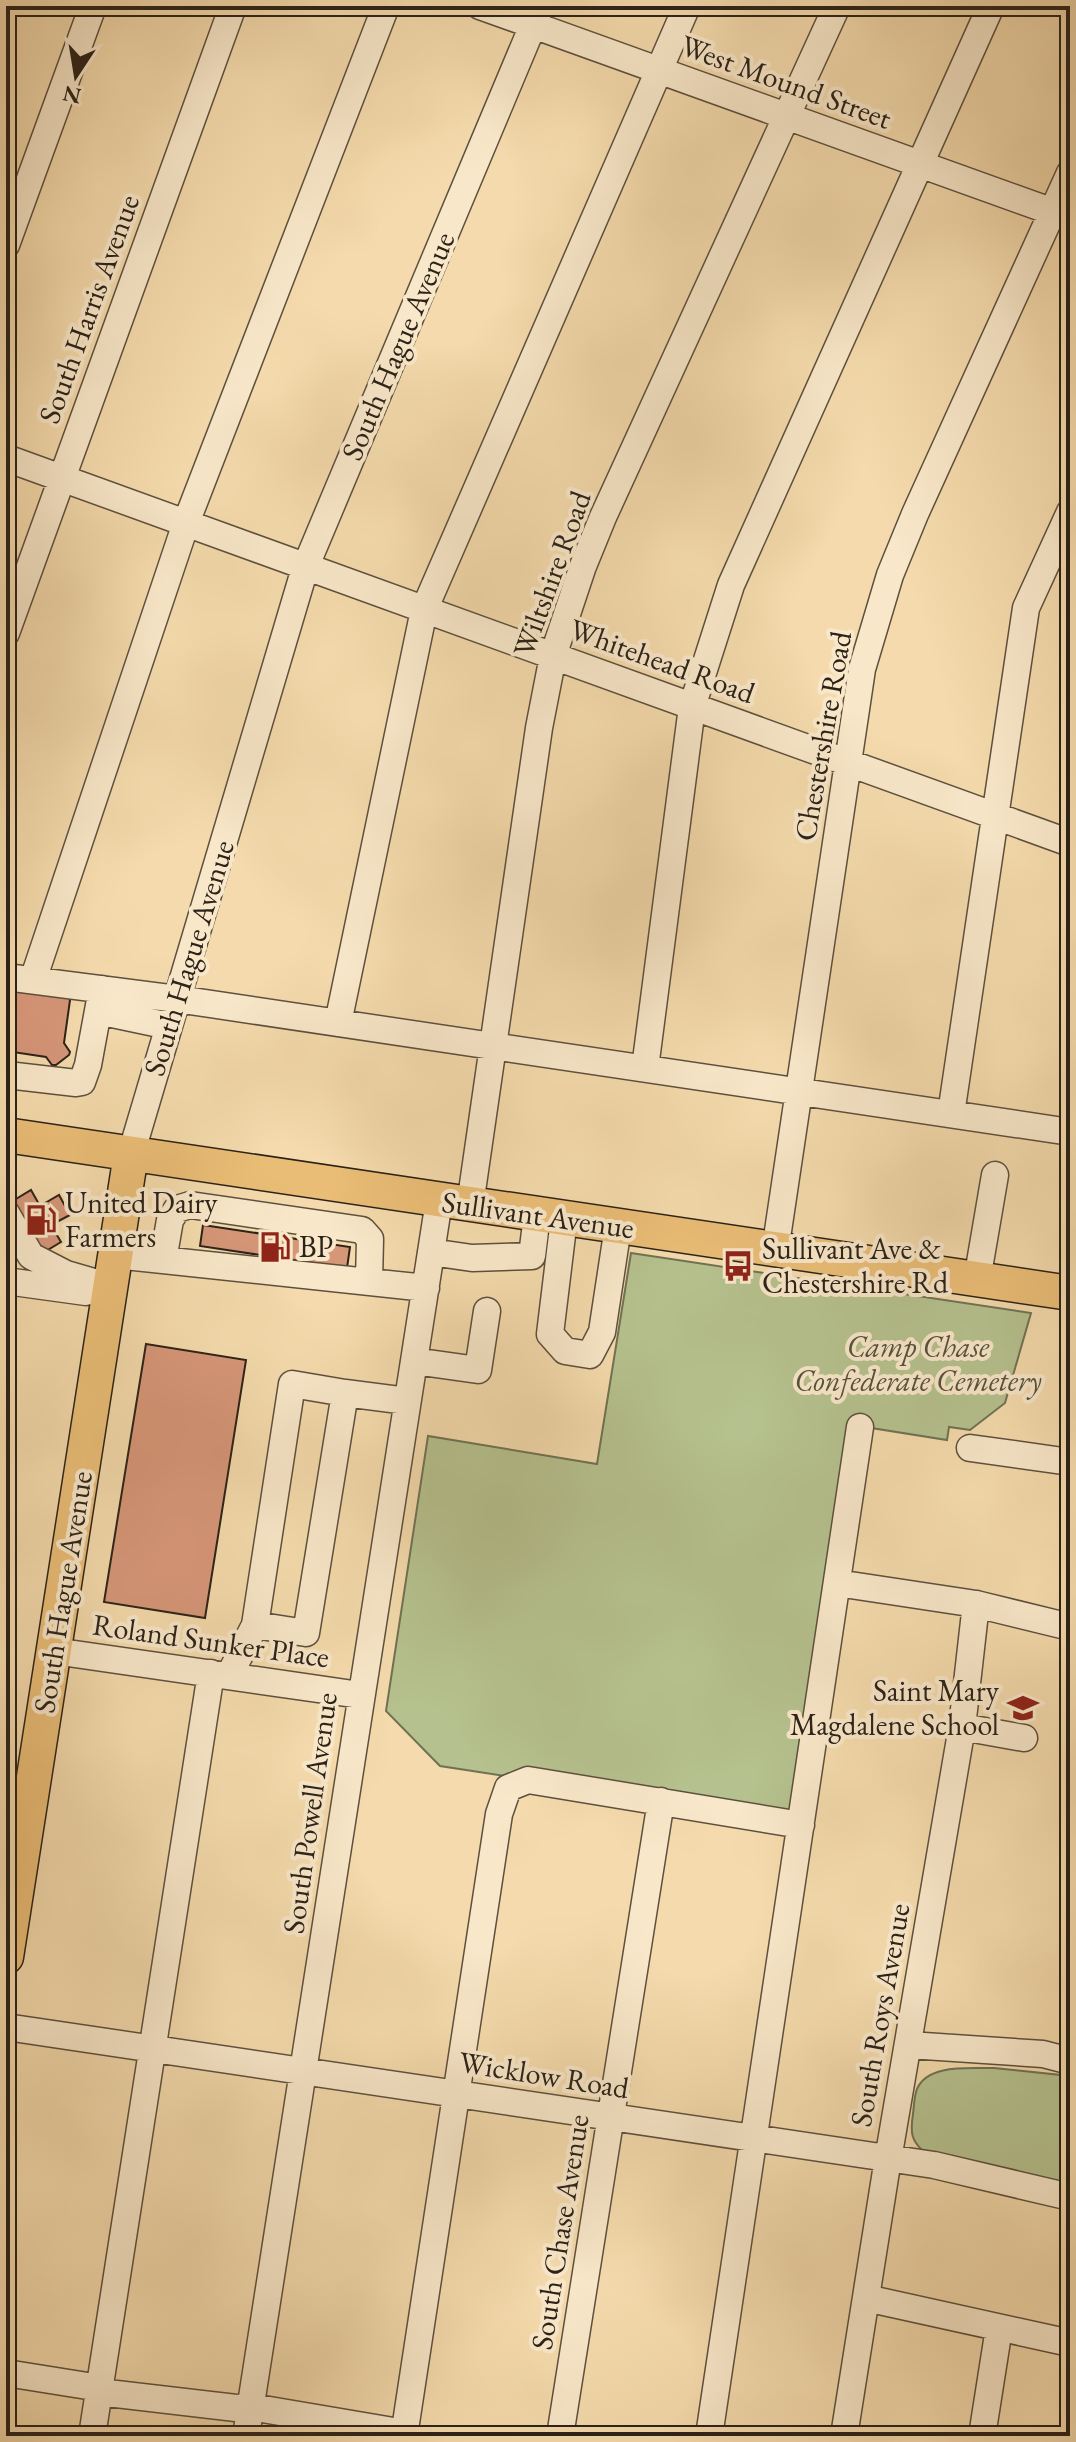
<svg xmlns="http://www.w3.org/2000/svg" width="1076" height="2442" viewBox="0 0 1076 2442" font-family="'EB Garamond',serif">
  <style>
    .green { fill: #b5c18e; stroke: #707254; stroke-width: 2 }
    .building { fill: #d69678; stroke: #2b2219; stroke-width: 2 }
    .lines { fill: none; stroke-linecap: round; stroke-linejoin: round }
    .minor-casing { stroke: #5d503e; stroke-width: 29 }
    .major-casing { stroke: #2b2219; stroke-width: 37 }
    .minor { stroke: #f8e7c9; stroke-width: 26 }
    .major { stroke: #eabd76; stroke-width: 34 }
    .labels { text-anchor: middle; stroke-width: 8; stroke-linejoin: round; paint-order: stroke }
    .street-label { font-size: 30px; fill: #2b2219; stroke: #f8e7c9 }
    .poi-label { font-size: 30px; fill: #2b2219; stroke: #f8e7c9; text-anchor: start }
    .park-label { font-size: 30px; font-style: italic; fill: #54523c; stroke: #f8e7c9 }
  </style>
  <rect width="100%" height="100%" fill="#f4daac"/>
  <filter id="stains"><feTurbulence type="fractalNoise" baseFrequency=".0025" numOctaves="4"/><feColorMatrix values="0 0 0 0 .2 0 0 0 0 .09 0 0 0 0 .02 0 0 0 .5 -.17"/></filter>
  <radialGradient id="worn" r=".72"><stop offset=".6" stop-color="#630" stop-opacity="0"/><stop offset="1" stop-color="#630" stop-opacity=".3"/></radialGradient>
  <path class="green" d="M631 1253 1031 1313 1005 1403 970 1430 949 1427 947 1440 871 1428 806 1822 440 1766 386 1711 428 1436 597 1464Z
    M994 2068 1070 2076V2187L926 2154C911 2141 910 2133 913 2114 914 2106 914 2097 917 2089 928 2063 971 2069 994 2068Z"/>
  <path class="building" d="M6 983 71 993 64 1043 70 1052 69 1055 56 1065H52L46 1057 6 1051Z
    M31 1190 40 1206 59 1195 70 1215 51 1225 61 1242 41 1254 11 1202Z
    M203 1225 350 1247 347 1268 200 1246Z
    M146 1344 246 1360 205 1618 104 1602Z"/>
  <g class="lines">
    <defs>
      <path id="minor" d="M480 6 1070 218
        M6 245 93 6
        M6 458 1070 843
        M6 633 233 6
        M6 977 177 999 1070 1132
        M33 980 186 523 386 6
        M98 1011 169 1026
        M338 1023 424 610 687 6
        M645 1068 692 707 731 585 991 6
        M7 1075 76 1083 82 1082 88 1065 102 989
        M951 1114 1026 608 1070 512
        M131 1154 305 568 541 6
        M470 1205 539 728 553 656 583 566 603 517 837 6
        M6 1213 31 1256 66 1274 111 1287
        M564 1219 550 1334 565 1351 590 1355 602 1332 618 1227
        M775 1251 862 669 890 575 915 514 1070 173
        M431 1252 472 1258 532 1256 537 1215
        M115 1255 426 1288
        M163 1260 170 1220 177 1209 190 1205 362 1230 370 1239 369 1282
        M977 1280 995 1175
        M6 1281 86 1292
        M414 1361 478 1370 487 1311
        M345 1393 407 1401
        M970 1448 1070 1462
        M837 1583 976 1604 1070 1627
        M54 1651 360 1695
        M229 1676 255 1625 306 1633 345 1393 292 1384 255 1625
        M962 1727 1024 1738
        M6 2027 934 2165 1070 2197
        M909 2045 1043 2054 1070 2061
        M866 2298 1070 2343
        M6 2373 100 2388
        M99 2392 236 2408 251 2407 405 2433
        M92 2436 211 1673
        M246 2436 439 1201
        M404 2436 499 1814 508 1788 528 1780 801 1825
        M560 2436 661 1801
        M709 2436 860 1427
        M844 2436 886 2171 962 1727 976 1604
        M982 2436 999 2328"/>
      <path id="major" d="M6 1135 1070 1293
        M6 1957 131 1154"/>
    </defs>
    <use href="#minor" class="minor-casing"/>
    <use href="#major" class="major-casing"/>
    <use href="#minor" class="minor"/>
    <use href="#major" class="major"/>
  </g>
  <defs>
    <symbol id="fuel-bare" viewBox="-9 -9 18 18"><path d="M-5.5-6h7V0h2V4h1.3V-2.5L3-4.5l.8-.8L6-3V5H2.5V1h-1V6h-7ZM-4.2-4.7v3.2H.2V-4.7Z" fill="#8f2418" stroke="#f8e7c9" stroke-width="2.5" paint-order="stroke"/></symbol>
    <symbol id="bus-bare" viewBox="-9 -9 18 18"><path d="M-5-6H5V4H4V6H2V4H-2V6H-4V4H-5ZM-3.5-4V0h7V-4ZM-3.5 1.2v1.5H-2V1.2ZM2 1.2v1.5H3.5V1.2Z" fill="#8f2418" stroke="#f8e7c9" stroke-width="2.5" paint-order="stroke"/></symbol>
    <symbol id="school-bare" viewBox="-9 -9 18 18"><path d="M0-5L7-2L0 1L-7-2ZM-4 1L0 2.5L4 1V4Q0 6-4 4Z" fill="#8f2418" stroke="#f8e7c9" stroke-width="2.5" paint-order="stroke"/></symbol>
  </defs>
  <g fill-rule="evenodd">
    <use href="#fuel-bare" x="19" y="1198" width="44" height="44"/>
    <use href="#fuel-bare" x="253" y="1225" width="44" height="44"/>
    <use href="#bus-bare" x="716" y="1244" width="44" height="44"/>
    <use href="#school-bare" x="1001" y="1686" width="44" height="44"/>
  </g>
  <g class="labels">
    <g class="street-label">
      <text transform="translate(786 82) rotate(20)" y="10">West Mound Street</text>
      <text transform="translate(89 309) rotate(-70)" y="10">South Harris Avenue</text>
      <text transform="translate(398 346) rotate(-67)" y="10">South Hague Avenue</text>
      <text transform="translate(552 574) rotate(-70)" y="10">Wiltshire Road</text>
      <text transform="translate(662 661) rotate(20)" y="10">Whitehead Road</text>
      <text transform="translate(823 736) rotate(-80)" y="10">Chestershire Road</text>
      <text transform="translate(189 958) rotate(-73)" y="10">South Hague Avenue</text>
      <text transform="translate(538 1215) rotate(8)" y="10">Sullivant Avenue</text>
      <text transform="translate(63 1592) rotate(-81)" y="10">South Hague Avenue</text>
      <text transform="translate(211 1641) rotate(8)" y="10">Roland Sunker Place</text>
      <text transform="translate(310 1813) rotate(-82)" y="10">South Powell Avenue</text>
      <text transform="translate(880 2015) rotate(-80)" y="10">South Roys Avenue</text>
      <text transform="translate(544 2075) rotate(9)" y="10">Wicklow Road</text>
      <text transform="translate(560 2232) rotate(-81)" y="10">South Chase Avenue</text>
    </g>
    <g class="poi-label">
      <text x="65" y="1213">United Dairy<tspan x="65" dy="34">Farmers</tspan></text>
      <text x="299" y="1257">BP</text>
      <text x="762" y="1259">Sullivant Ave &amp;<tspan x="762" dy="34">Chestershire Rd</tspan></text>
      <text x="999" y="1701" text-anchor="end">Saint Mary<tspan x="999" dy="34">Magdalene School</tspan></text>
    </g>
    <g class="park-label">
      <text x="918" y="1357">Camp Chase<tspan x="918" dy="34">Confederate Cemetery</tspan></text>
    </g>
  </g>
  <rect width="1076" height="2442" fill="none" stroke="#f4daac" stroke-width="32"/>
  <rect x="8" y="8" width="1060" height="2426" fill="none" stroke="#2b2219" stroke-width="4"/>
  <rect x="16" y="16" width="1044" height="2410" fill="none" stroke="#2b2219" stroke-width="2"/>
  <g transform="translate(76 76) rotate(192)" stroke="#f8e7c9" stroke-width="6" paint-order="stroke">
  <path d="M0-6L14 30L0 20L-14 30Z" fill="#2b2219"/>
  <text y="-12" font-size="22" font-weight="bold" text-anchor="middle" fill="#2b2219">N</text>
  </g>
  <rect width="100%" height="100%" filter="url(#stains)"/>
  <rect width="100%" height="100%" fill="url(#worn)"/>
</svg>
